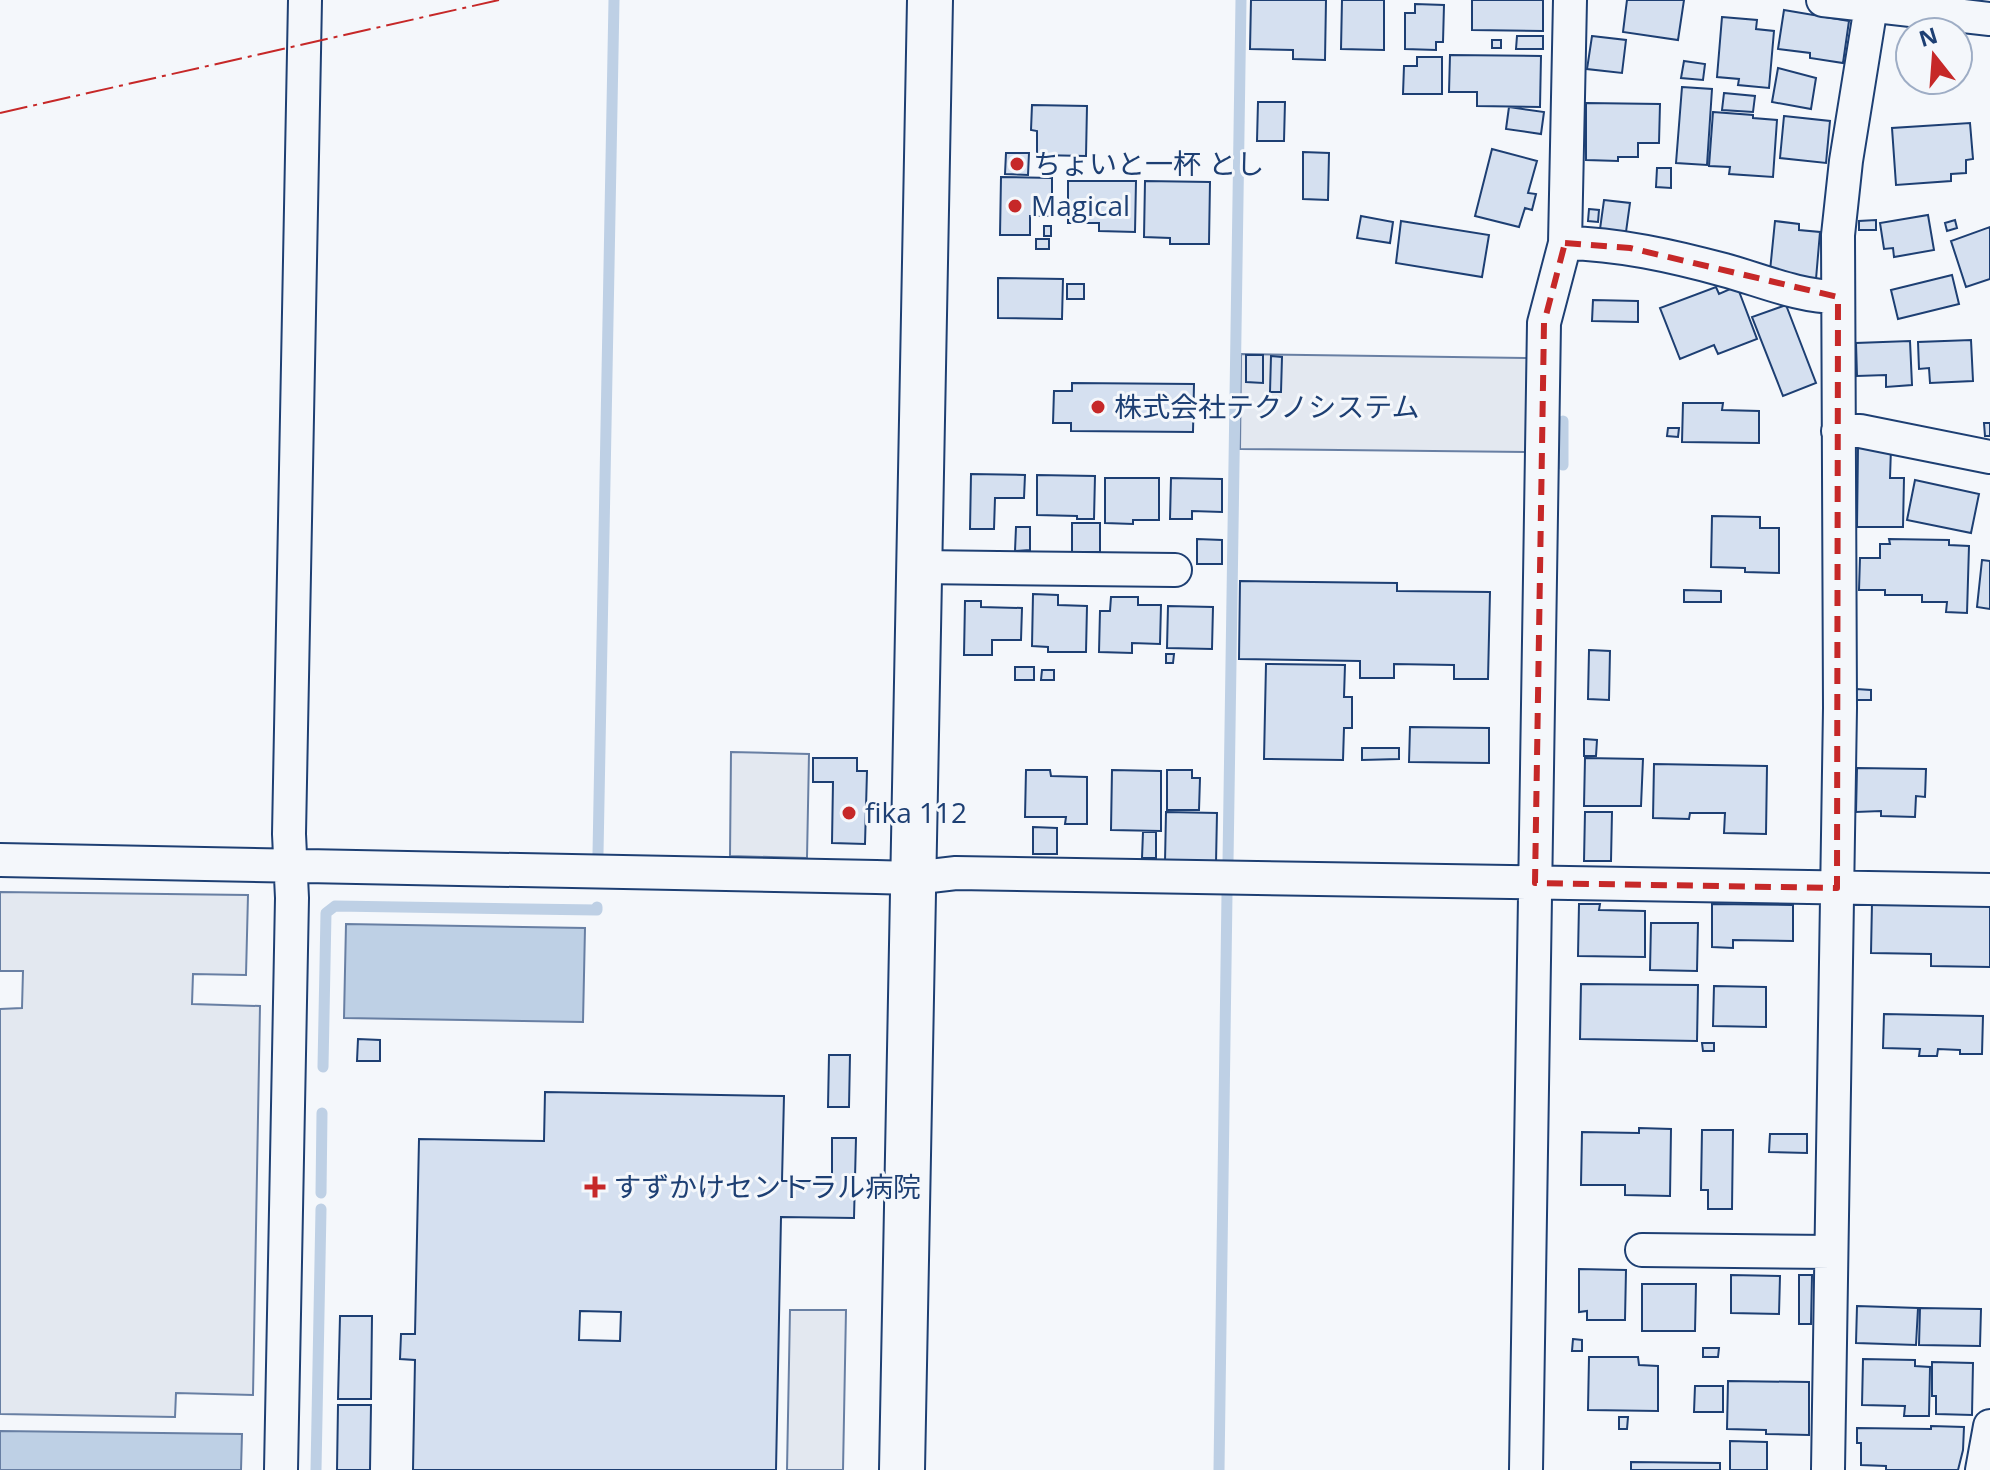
<svg xmlns="http://www.w3.org/2000/svg" width="1990" height="1470" viewBox="0 0 1990 1470" font-family="'Open Sans','Noto Sans JP',sans-serif">
  <style>
    .parking { fill: #e3e8f0; stroke: #687fa3; stroke-width: 2 }
    .water { fill: #bed0e5; stroke: #687fa3; stroke-width: 2 }
    .lines { fill: none; stroke-linecap: round; stroke-linejoin: round }
    .stream { stroke: #bed0e5; stroke-width: 11 }
    .building { fill: #d5e0f0; stroke: #1d3f73; stroke-width: 2; fill-rule: evenodd }
    .street-casing { stroke: #1d3f73; stroke-width: 36 }
    .secondary-casing { stroke: #1d3f73; stroke-width: 48 }
    .street { stroke: #f4f7fb; stroke-width: 32 }
    .secondary { stroke: #f4f7fb; stroke-width: 44 }
    .power { stroke: #c62828; stroke-width: 2; stroke-dasharray: 28 6 4 6; stroke-linecap: butt }
    .marked { fill: none; stroke: #c62828; stroke-width: 6; stroke-dasharray: 16 10; stroke-linejoin: round }
    .poi-dot { fill: #c62828; stroke: #f4f7fb; stroke-width: 3 }
    .labels { text-anchor: middle; stroke-width: 6; stroke-linejoin: round; paint-order: stroke }
    .poi-label { font-size: 28px; fill: #1d3f73; stroke: #f4f7fb; text-anchor: start }
  </style>
  <rect width="100%" height="100%" fill="#f4f7fb"/>
  <path class="parking" d="M1241 354 1527 358 1526 452 1240 449Z
    M731 752 809 754 807 858 730 856Z
    M0 892 248 895 246 975 193 974 192 1004 260 1006 253 1395 176 1393 175 1417 0 1414V1009L22 1008 23 971H0Z
    M790 1310H846L843 1470H787Z"/>
  <path class="water" d="M346 924 585 928 583 1022 344 1018Z
    M0 1431 242 1434 241 1470H0Z"/>
  <g class="lines">
    <path class="stream" d="M1563 465V421
      M598 854 614 0
      M1228 862 1241 0
      M323 1067 326 913 335 906 597 910V907
      M321 1193 322 1113
      M316 1470 321 1209
      M1219 1470 1227 894"/>
  </g>
  <path class="building" d="M1251 0H1326L1325 60 1293 59V50L1250 49Z
    M1342 0H1384V50L1341 49Z
    M1472 0H1543V31L1472 30Z
    M1627 0H1684L1678 40 1623 32Z
    M1415 4 1444 5 1443 42H1436V50L1405 49V13H1415Z
    M1784 10 1849 21 1843 63 1810 58V53L1778 49Z
    M1722 17 1757 20 1756 29 1774 31 1769 88 1738 85 1739 79 1717 77Z
    M1517 36H1543V49H1516Z
    M1592 36 1626 40 1622 73 1587 69Z
    M1492 40H1501V48H1492Z
    M1450 55 1541 56 1540 107 1477 106V92H1449Z
    M1417 57H1442V94H1403L1404 66H1417Z
    M1684 61 1705 64 1703 80 1681 78Z
    M1778 68 1816 78 1811 109 1772 102Z
    M1682 87 1712 89 1707 165 1676 163Z
    M1724 93 1755 96 1753 112 1722 110Z
    M1258 102H1285L1284 141H1257Z
    M1586 103 1660 104 1659 143H1638V157H1618V161L1586 160Z
    M1032 105 1087 106 1086 156 1037 155V131L1031 130Z
    M1509 107 1544 112 1541 134 1506 129Z
    M1713 112 1753 115V118L1777 120 1773 177 1729 174 1730 167 1709 166Z
    M1784 116 1830 121 1826 163 1780 158Z
    M1970 123 1973 159 1966 160V173L1951 174V181L1896 185 1892 128Z
    M1492 149 1537 161 1528 193 1536 194 1532 210 1525 208 1519 227 1475 216Z
    M1303 152 1329 153 1328 200 1303 199Z
    M1006 153H1029L1028 175 1005 174Z
    M1657 168H1671V188L1656 187Z
    M1001 177 1052 178V216H1030V235H1000Z
    M1068 181H1136L1135 232 1099 231V223H1068Z
    M1145 181 1210 182 1209 244H1170V238L1144 237Z
    M1604 200 1630 203 1626 232 1600 229Z
    M1589 209 1599 210 1598 222 1588 221Z
    M1928 215 1934 250 1894 257 1893 248 1884 249 1880 223Z
    M1361 216 1393 222 1390 243 1357 238Z
    M1876 220V230H1859V221Z
    M1955 220 1957 228 1947 231 1945 223Z
    M1401 221 1489 235 1482 277 1396 263Z
    M1775 221 1799 224V230L1820 232 1816 279 1770 271Z
    M1044 226H1051V236H1044Z
    M1990 227V279L1966 287 1951 241Z
    M1036 239H1049V249H1036Z
    M1952 275 1959 304 1898 319 1891 290Z
    M998 278 1063 279 1062 319 998 318Z
    M1067 284H1084V299H1067Z
    M1737 286 1757 339 1718 354 1714 345 1680 359 1660 308 1716 287 1719 294Z
    M1593 300 1638 301V322L1592 321Z
    M1786 305 1816 383 1783 396 1752 317Z
    M1971 340 1973 381 1930 383 1929 368 1919 369 1918 342Z
    M1910 341 1912 385 1886 387V375L1857 376 1856 343Z
    M1246 355H1263V383L1246 382Z
    M1271 356 1282 357 1281 392H1270Z
    M1072 383 1194 384 1193 432 1071 431V423H1053L1054 391H1072Z
    M1683 403H1723L1722 410 1759 411V443L1682 442Z
    M1984 423H1990V436H1985Z
    M1668 428H1679L1678 437 1667 436Z
    M1858 447 1891 448 1890 478H1904L1903 527H1857Z
    M971 474 1025 475 1024 498H995L994 529H970Z
    M1037 475 1095 476 1094 519H1077V516L1037 515Z
    M1105 478H1159V520H1133V524L1105 523Z
    M1171 478 1222 479V512L1192 511V519H1170Z
    M1915 480 1979 494 1971 533 1907 520Z
    M1712 516 1760 517V528H1779V573L1745 572V568L1711 567Z
    M1072 523H1100V552H1072Z
    M1016 527H1030V550L1015 551Z
    M1197 539 1222 540V564H1197Z
    M1889 539 1949 540V545L1969 546 1967 613 1946 612 1947 602H1922V595H1885V590H1859L1860 558H1880V544H1890Z
    M1982 560 1990 561V609L1977 607Z
    M1240 581 1397 583V591L1490 592 1488 679H1454V665L1394 664V678H1360V661L1239 659Z
    M1684 590 1721 591V602H1684Z
    M1033 594 1058 595V605L1087 606 1086 652H1048V647L1032 646Z
    M1111 597H1138V605H1161L1160 644 1132 643V653L1099 652 1100 611H1110Z
    M965 601H981V607L1022 608 1021 640H992V655H964Z
    M1168 606 1213 607 1212 649 1167 648Z
    M1589 650 1610 651 1609 700 1588 699Z
    M1166 654H1174L1173 663H1166Z
    M1266 664 1345 665 1344 697H1352V728H1344L1343 760 1264 759Z
    M1015 667H1034V680H1015Z
    M1042 670H1054V680H1041Z
    M1856 689 1871 690V700H1856Z
    M1410 727 1489 728V763L1409 762Z
    M1584 739 1597 740 1596 756H1584Z
    M1362 748H1399V759L1362 760Z
    M813 758H857V771H867L865 844 832 843 833 782H813Z
    M1585 758 1643 759 1641 806H1584Z
    M1654 764 1767 766 1766 834 1724 833 1725 813H1690L1689 819 1653 818Z
    M1857 768 1926 769 1925 797 1916 796 1915 817 1881 816V811L1856 812Z
    M1026 770H1050L1051 776 1087 777V824H1065L1066 817H1025Z
    M1112 770 1161 771V831L1111 830Z
    M1167 770H1192V778H1200L1199 810H1167Z
    M1166 812 1217 813 1216 863 1165 862Z
    M1585 812H1612L1611 861H1584Z
    M1033 827 1057 828V854H1033Z
    M1143 832H1156V858H1142Z
    M1872 903 1990 905V967L1931 966V954L1871 953Z
    M1579 904H1600L1599 910 1645 911V957L1578 956Z
    M1712 904 1793 905V941L1733 940V948L1712 947Z
    M1651 923H1698L1697 971 1650 970Z
    M1581 984 1698 985 1697 1041 1580 1039Z
    M1714 986 1766 987V1027L1713 1026Z
    M1884 1014 1983 1016 1982 1054H1960V1050L1938 1049 1937 1056H1919L1920 1049 1883 1048Z
    M358 1039 380 1040V1061H357Z
    M1702 1043H1714V1051H1703Z
    M829 1055H850L849 1107H828Z
    M545 1092 784 1096 782 1181H832V1138H856L854 1218 781 1217 776 1470H413L415 1360 400 1359 401 1334H415L419 1139 544 1141ZM580 1311 621 1312 620 1341 579 1340Z
    M1639 1128 1671 1129 1670 1196 1625 1195V1185H1581L1582 1132 1639 1133Z
    M1702 1130H1733L1732 1209H1708V1190H1701Z
    M1770 1134H1807V1153L1769 1152Z
    M1579 1269 1626 1270 1625 1320H1587V1311L1579 1312Z
    M1731 1275 1780 1276 1779 1314 1731 1313Z
    M1799 1275H1812L1811 1324H1799Z
    M1642 1284H1696L1695 1331H1642Z
    M1857 1306 1918 1308 1916 1345 1856 1343Z
    M1920 1308 1981 1309 1980 1346 1919 1345Z
    M340 1316H372L371 1399H338Z
    M1573 1339 1582 1340V1351H1572Z
    M1703 1348H1719L1718 1357H1703Z
    M1589 1357H1638L1639 1365 1658 1366V1411L1588 1410Z
    M1863 1359 1915 1360V1366L1930 1367 1929 1416H1904L1905 1406 1862 1405Z
    M1932 1362 1973 1363 1972 1415 1936 1414V1396H1932Z
    M1728 1381 1809 1382V1435L1766 1434V1430L1727 1429Z
    M1695 1386H1723V1412H1694Z
    M338 1405H371L370 1470H337Z
    M1619 1417H1628L1627 1429H1619Z
    M1931 1426 1964 1427 1963 1450 1958 1470H1886V1466L1861 1465V1443H1857V1428L1931 1429Z
    M1730 1441 1767 1442V1470H1730Z
    M1631 1462 1720 1463V1470H1631Z"/>
  <g class="lines">
    <defs>
      <path id="street" d="M1823 0 1990 19
        M1565 243C1619 244 1672 256 1724 270 1761 280 1799 297 1838 297
        M1838 431H1860L1990 457
        M919 567 1175 570
        M0 860 876 877 913 878 956 873 1990 890
        M1642 1250 1831 1252
        M281 1470 292 898 289 834 305 0
        M1526 1470 1544 323 1565 243 1570 0
        M1828 1470 1840 708 1838 235 1846 161 1872 0
        M1982 1470 1990 1426"/>
      <path id="secondary" d="M902 1470 930 0"/>
    </defs>
    <use href="#street" class="street-casing"/>
    <use href="#secondary" class="secondary-casing"/>
    <use href="#street" class="street"/>
    <use href="#secondary" class="secondary"/>
    <path class="power" d="M0 113 499 0"/>
  </g>
  <path class="marked" d="M1565 243 1630 248 1838 297 1837 888 1535 883 1544 323Z"/>
  <g class="poi-dot">
    <circle cx="1017" cy="164" r="8"/>
    <circle cx="1015" cy="206" r="8"/>
    <circle cx="1098" cy="407" r="8"/>
    <circle cx="849" cy="813" r="8"/>
    <path d="M591 1175h8v8h8v8h-8v8h-8v-8h-8v-8h8z"/>
  </g>
  <g class="labels">
    <g class="poi-label">
      <text x="1033" y="174">ちょいと一杯 とし</text>
      <text x="1031" y="216">Magical</text>
      <text x="1114" y="417">株式会社テクノシステム</text>
      <text x="865" y="823">fika 112</text>
      <text x="613" y="1197">すずかけセントラル病院</text>
    </g>
  </g>
  <g transform="translate(1934 56) rotate(343)"><circle r="38" fill="#f4f7fb" stroke="#9eadc5" stroke-width="2"/>
  <path d="M0-6L14 30L0 20L-14 30Z" fill="#c62828"/>
  <text y="-12" font-size="22" font-weight="bold" text-anchor="middle" fill="#1d3f73">N</text>
  </g>
</svg>
